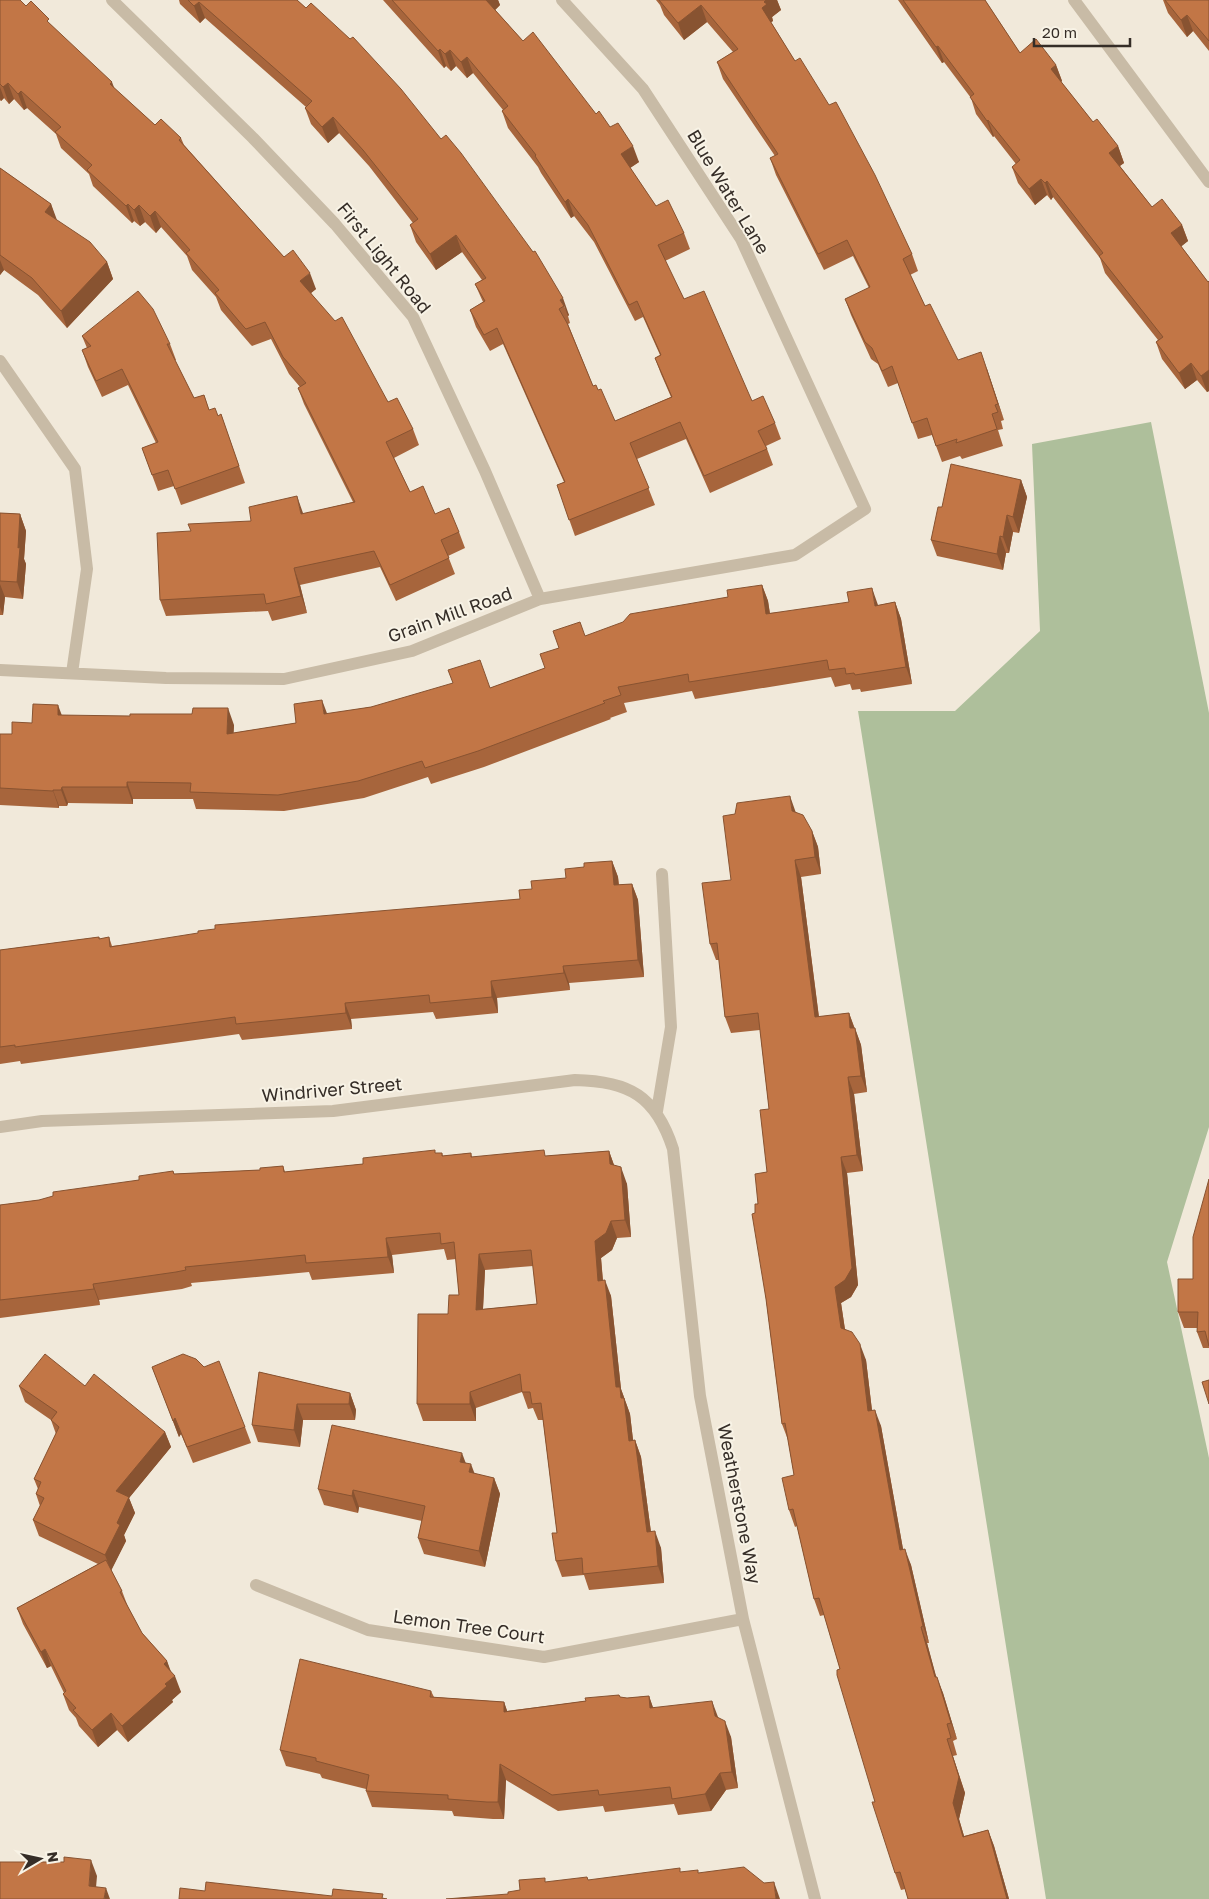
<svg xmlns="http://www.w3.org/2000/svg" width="1209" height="1899" viewBox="0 0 1209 1899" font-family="'Golos Text',sans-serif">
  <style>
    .green { fill: #aebf9b }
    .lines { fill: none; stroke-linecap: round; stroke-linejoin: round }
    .minor { stroke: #c8bba6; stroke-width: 12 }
    .wall { fill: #a7653c; fill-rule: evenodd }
    .shaded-wall { fill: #885331 }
    .building { fill: #c27646; stroke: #885331; fill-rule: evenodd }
    .labels { text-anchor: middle; stroke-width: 4; stroke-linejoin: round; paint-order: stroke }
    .street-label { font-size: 18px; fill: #352d27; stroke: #f8f3e6 }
  </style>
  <rect width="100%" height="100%" fill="#f1e9da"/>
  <path class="green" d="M1151 422 1209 713V1127L1167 1262 1209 1458V1899H1046L858 711H955L1040 631 1032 444Z"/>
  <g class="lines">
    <path class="minor" d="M112 0 253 138 335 224 413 317 485 471 540 599
      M1074 0 1209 182
      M0 361 75 469 87 569 72 673
      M0 670 166 678 284 679 412 651 540 599 795 555 865 509 741 239 643 89 562 0
      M657 1111 671 1027 662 874
      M0 1127 42 1121 333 1111 575 1080C629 1081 656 1096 673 1149L700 1396 743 1619 815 1899
      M256 1585 368 1630 544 1657 743 1619"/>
  </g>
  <path class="wall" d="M0 0 26 6 51 25 115 89 155 125 181 138 184 145 284 257 316 289 311 293 388 402 413 429 419 445 394 458 410 492 435 514 459 532 465 548 448 556 455 574 396 601 380 567 300 585 307 613 272 621 268 611 166 616 160 600 191 531 251 521 303 514 353 502 304 404 298 388 300 387 289 374 271 339 252 346 250 344 221 310 216 297 192 270 187 256 161 227 156 233 145 222 140 226 134 221 132 223 93 186 89 174 61 148 56 134 27 108 24 110 14 99 9 104 4 98 1 101 0 100Z
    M179 0H297L441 139 533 252 569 315 568 316 570 323 568 324 593 386 598 390 615 421 671 397 661 374 655 358 660 355 643 317 635 321 594 242 574 216 571 218 541 173 538 167 508 128 502 111 503 110 473 73 467 78 456 66 451 71 446 66 444 68 383 0H498L500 5 495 10 523 41 596 114 610 127 639 162 630 168 656 206 684 233 690 249 665 261 684 299 752 401 775 423 781 439 766 446 773 465 710 493 686 439 637 459 655 505 575 536 557 485 564 482 503 344 490 351 476 327 470 310 483 302 475 284 482 280 462 252 436 270 416 242 410 225 413 223 369 166 339 133 328 143 311 124 305 108 306 107 205 18 200 23 180 4Z
    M656 0H777L781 10 772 17 773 21 771 22 912 254 918 271 910 275 925 306 958 360 987 369 1004 420 1001 421 1003 429 998 430 1003 446 962 459 960 456 942 462 932 435 918 439 898 383 888 387 878 364 871 359 851 315 845 299 869 288 853 256 824 270 776 175 770 158 775 156 723 79 717 62 733 52 707 22 684 40 664 15 660 5Z
    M898 0H985L1020 53 1056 65 1062 81 1061 82 1093 122 1118 146 1124 163 1120 166 1152 207 1182 225 1188 241 1181 246 1208 282 1209 281V391L1207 392 1197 380 1185 389 1162 359 1156 342 1158 340 1105 273 1100 258 1053 197 1051 200 1047 195 1035 205 1018 183 1012 167 1016 164 994 136 993 137 976 114 971 98 944 62 942 63Z
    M1163 0H1209V51L1193 31 1187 37 1168 13Z
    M0 168 51 204 56 220 107 262 113 279 67 328 38 295 4 270 0 275Z
    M82 336 170 344 176 360H175L194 398 204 395 209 410 218 416 221 414 245 483 181 505 174 486 158 491 142 448 156 443 128 385 102 397 88 367 82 350 87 348Z
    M1021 480 1027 497 1019 533 1013 532 1009 553H1006L1003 570 937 556 931 540 942 507Z
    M0 513 20 514 26 531 24 559 26 564 23 599 5 597 3 615H0Z
    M762 585 768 601 770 613 879 605 895 602 901 619 912 684 861 692 860 689 852 690 850 684 835 687 831 677 695 699 692 691 624 703 627 712 610 718 611 719 484 767 431 784 428 777 364 798 284 811 196 809 193 799H133V804L68 803 67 806H59V808L0 805V734H12L32 723 62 715 234 725 233 733 296 723 327 714 490 688 545 668 559 648 585 636 728 597Z
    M796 812 812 831 818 847 821 874 801 877 819 1017 849 1013 861 1045 867 1092 854 1094 863 1171 847 1173 858 1285 851 1297 841 1303 845 1329 866 1360 872 1410 881 1426 903 1549 911 1565 929 1643H927L936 1677 943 1693 957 1739 953 1741 957 1755 953 1756 965 1793 959 1819 964 1836 988 1830 994 1846 1009 1899H908L905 1889 901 1890 895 1873 875 1802 840 1669 824 1615 820 1616 814 1599 797 1526 795 1527 789 1510 794 1475 788 1440 782 1424 755 1213 767 1172 769 1109 760 1030 731 1033 725 1017 719 960H716L710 944 731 880Z
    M612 861 618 877 619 885 632 884 638 900 644 977 569 983 570 990 497 998 498 1013 436 1019 433 1012 351 1019 352 1029 242 1040 239 1034 21 1064 20 1061 0 1064V950L99 937 100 939 109 937 112 946 520 899 532 889 566 878 584 867Z
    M609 1151 614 1165 627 1184 631 1237 617 1238 612 1250 601 1258 603 1280 611 1296 621 1389 630 1414 633 1440H635L641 1457 651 1532 661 1548 664 1583 589 1590 584 1575 562 1577 556 1561 557 1533 543 1420H538L533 1408 528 1409 522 1392 476 1408V1421H423L417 1404 448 1314 459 1295 456 1259 447 1260 444 1249 392 1255 394 1273 312 1280 309 1272 191 1283 192 1286 182 1289 99 1300 100 1305 0 1318V1205L39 1200 139 1180 173 1171 174 1174 260 1170 283 1166 285 1172 363 1164 436 1153H442L443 1156 471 1153 472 1157 546 1156ZM533 1266 537 1304 483 1309 485 1270Z
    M1209 1179V1348H1203L1197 1332V1328H1184L1178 1312 1193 1279Z
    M152 1367 245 1427 251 1443 193 1463 181 1434 179 1437Z
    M259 1372 350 1393 356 1410 355 1420H303L300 1447 258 1442 252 1425Z
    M19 1386H85L165 1432 171 1447 129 1498 135 1513 124 1535 126 1541 111 1570 122 1591 128 1607 142 1633 167 1661 170 1671 181 1692 172 1700 173 1702 128 1742 117 1730 98 1747 79 1726 76 1718 69 1710 63 1694 64 1693 51 1666 47 1668 23 1624 17 1608 98 1564 39 1536 33 1520 40 1506 36 1494 38 1489 34 1479 56 1434 51 1420 25 1402Z
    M466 1463 474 1474 494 1478 500 1494 485 1567 424 1554 418 1538 422 1521 359 1507 358 1513 324 1505 318 1489Z
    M431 1691 434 1697 504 1702 507 1711 586 1701 619 1695 620 1697 627 1698 649 1696 653 1708 718 1718 731 1737 738 1788 726 1790 711 1811 678 1815 674 1804 605 1812 603 1806 558 1811 506 1780 504 1819H493L454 1816 452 1811 372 1807 366 1791V1789L322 1778 320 1774 286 1766 280 1750Z"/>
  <path class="shaded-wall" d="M485 0H498L500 5 490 15Z
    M766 0H777L781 10 772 17 773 21 768 24 762 8 764 2Z
    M199 2 205 18 200 23 194 6Z
    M701 5 707 22 684 40 678 23Z
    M1187 15 1193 31 1187 37 1181 20Z
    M938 46 944 62 942 63 936 47Z
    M440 49 446 66 444 68 438 51Z
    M450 50 456 66 451 71 445 54Z
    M467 57 473 73 467 78 461 62Z
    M1056 65 1062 81 1057 85 1051 69Z
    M112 82 118 98 110 84Z
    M8 83 14 99 9 104 3 87Z
    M0 87 4 98 1 101 0 98Z
    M21 91 27 108 24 110 18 94Z
    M333 117 339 133 328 143 322 127Z
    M988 120 994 136 993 137 987 121Z
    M633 146 639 162 627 170 621 154Z
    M1118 146 1124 163 1115 169 1109 153Z
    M1041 179 1047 195 1035 205 1029 189Z
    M1047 181 1053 197 1051 200 1045 183Z
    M568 199 574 216 571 218 565 202Z
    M51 204 57 220 45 212Z
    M128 204 134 221 132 223 126 206Z
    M139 205 145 222 140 226 134 210Z
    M155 211 161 227 156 233 150 216Z
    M1182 225 1188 241 1177 250 1171 233Z
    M456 235 462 252 436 270 430 254Z
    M0 260 4 270 0 275Z
    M107 262 113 279 67 328 61 311Z
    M310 273 316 289 306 297 300 281Z
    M563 298 569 315 568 316 564 306 560 300Z
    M981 352 987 369 1004 420 998 404Z
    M1191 363 1197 380 1185 389 1179 373Z
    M1209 370V391L1207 392 1201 376Z
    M1021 480 1027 497 1019 533 1013 517Z
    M297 496 303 513 307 531 301 514Z
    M20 514 26 531 24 559 26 564 23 599 17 582 18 548Z
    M1007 515 1013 532 1009 553 1003 537Z
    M1000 536 1006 553 1003 570 997 554Z
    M294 568 300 585 307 613 301 596Z
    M0 584 5 597 3 615 0 607Z
    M762 585 768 601 772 630 766 614Z
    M872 588 878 605 881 622 875 606Z
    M895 602 901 619 912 684 906 667Z
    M322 700 328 716 324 714Z
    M58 705 64 721 58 715Z
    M228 708 234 725 233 750 227 734Z
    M127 782 133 799V804L127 787Z
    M62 787 68 803 67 806 61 790Z
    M53 790 59 806V808L53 791Z
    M790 796 796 813 792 811Z
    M812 831 818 847 821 874 815 857Z
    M795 860 801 877 821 1034 815 1017Z
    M612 861 618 877 620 902 614 885Z
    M632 884 638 900 644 977 638 960Z
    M563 966 569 983 570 990 564 973Z
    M491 981 497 998 498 1013 492 997Z
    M345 1003 351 1019 352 1029 346 1013Z
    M849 1013 855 1030 850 1028Z
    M855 1028 861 1045 867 1092 861 1076Z
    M848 1077 854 1094 863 1171 857 1155Z
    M609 1151 615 1168 610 1164Z
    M841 1157 847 1173 858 1285 851 1297 841 1303 847 1344 841 1328 835 1287Z
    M621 1167 627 1184 631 1237 625 1220Z
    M611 1221 617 1238 612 1250 601 1258 604 1297 598 1281 595 1241Z
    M386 1238 392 1255 394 1273 388 1257Z
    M479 1254 485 1270 482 1327 476 1310Z
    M605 1280 611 1296 621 1389 630 1414 635 1457 629 1441 616 1387Z
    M93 1284 99 1300 100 1305 94 1289Z
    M860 1344 866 1360 874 1428 868 1411Z
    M470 1392 476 1408V1421L470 1404Z
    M350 1393 356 1410 355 1420 349 1404Z
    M297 1404 303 1420 300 1447 294 1430Z
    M875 1410 881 1426 906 1566 900 1550Z
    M175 1418 181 1434 179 1437 173 1421Z
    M165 1432 171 1447 129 1498 135 1513 124 1535 126 1541 111 1571 105 1555 117 1523 116 1491Z
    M635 1440 641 1457 653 1548 647 1532Z
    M462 1453 468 1469 460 1462Z
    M471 1464 477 1480 469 1472Z
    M494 1478 500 1494 485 1567 479 1551Z
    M353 1490 359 1507 358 1513 352 1496Z
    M655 1531 661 1548 664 1583 658 1566Z
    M905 1549 911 1565 929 1643 923 1626Z
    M921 1627 927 1643 941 1694 935 1677Z
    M45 1649 51 1666 47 1668 41 1652Z
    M167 1661 173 1677 175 1676 181 1692 172 1700 173 1702 128 1742 122 1726 165 1684 164 1664Z
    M937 1677 943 1693 957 1739 951 1723Z
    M649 1696 655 1713 650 1708Z
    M712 1701 718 1717 721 1733 715 1716Z
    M504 1702 510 1719 504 1712Z
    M111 1713 117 1730 98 1747 92 1730Z
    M725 1721 731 1737 738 1788 732 1772Z
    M947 1739 965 1793 959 1819 969 1853 963 1837 953 1803Z
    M500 1764 506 1780 504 1819 498 1802Z
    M720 1773 726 1790 711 1811 705 1794Z
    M988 1830 994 1846 1009 1899H1007Z
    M91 1860 97 1876 95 1899 89 1886Z
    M774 1882 780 1899H776Z
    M106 1888 110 1899H104Z"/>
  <path class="building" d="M0 0H20L26 6 31 1 49 19 47 21 112 82 110 84 155 125 161 119 181 138 179 140 284 257 293 250 310 273 300 281 335 321 342 317 388 402 397 398 413 429 386 442 410 492 423 486 435 514 449 508 459 532 441 540 449 558 390 585 374 551 294 568 301 596 266 604 264 594 160 600 157 533 191 531 188 524 251 521 249 507 297 496 301 514 355 502 298 388 306 383 283 357 265 322 246 329 244 327 215 293 219 290 186 253 190 250 155 211 150 216 139 205 134 210 128 204 126 206 87 170 92 165 55 132 61 127 21 91 18 94 8 83 3 87 0 84Z
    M188 0H297L306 8 311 3 350 39 353 37 401 89 441 139 446 135 461 153 533 252 535 251 563 298 560 300 564 306 559 309 567 323 593 386 596 385 598 390 601 389 615 421 672 397 655 358 661 355 637 301 629 305 588 225 568 199 565 202 535 156 536 155 502 111 508 106 467 57 461 62 450 50 445 54 440 49 438 51 392 0H486L523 41 533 32 596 114 599 111 610 127 618 123 633 146 621 154 656 206 668 200 684 233 658 245 684 299 704 291 752 401 763 396 775 423 758 431 767 449 704 476 680 422 630 443 649 488 569 520 557 485 565 482 497 328 484 335 470 310 485 301 475 284 486 278 456 235 430 254 410 225 418 219 363 150 333 117 322 127 305 108 312 101 199 2 194 6Z
    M659 0H766L764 2 767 4 762 8 795 61 800 58 829 105 836 102 875 175 912 254 903 259 925 306 930 304 958 360 981 352 998 404 995 405 998 412 992 414 997 429 956 443 957 439 936 446 927 418 912 423 892 366 882 371 872 348 865 342 845 299 870 287 847 240 818 254 770 158 778 154 717 62 738 49 701 5 678 23Z
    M903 0H985L1020 53 1036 39 1056 65 1051 69 1093 122 1097 119 1118 146 1109 153 1152 207 1162 199 1182 225 1171 233 1208 282 1209 281V370L1201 376 1191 363 1179 373 1156 342 1163 337 1099 256 1103 253 1047 181 1045 183 1041 179 1029 189 1012 167 1020 160 988 120 987 121 970 97 974 94 938 46 936 47Z
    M1165 0H1209V41L1187 15 1181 20Z
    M0 168 51 204 45 212 90 242 107 262 61 311 32 278 0 255Z
    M138 291 153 309 170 344H167L194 398 204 395 209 410 215 408 218 416 221 414 239 466 175 489 168 470 152 475 142 448 158 442 122 369 96 381 82 350 91 346 82 336Z
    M951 464 1021 480 1013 517 1007 515 1003 537 1000 536 997 554 931 540 938 507H942Z
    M0 513 20 514 18 548 20 547 17 582 0 581Z
    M762 585 766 614 849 602 847 592 872 588 875 606 895 602 906 667 855 675 854 673 846 674 845 668 829 670 827 660 689 682 688 674 618 687 621 695 603 701 605 703 478 751 425 768 422 761 358 781 278 795 190 792 191 783 127 782V787H62L61 790H53V791L0 788V734H12V722L32 723 33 704 58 705V715L130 716V714H192L193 708H228L227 734 296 723 294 704 322 700 324 714 371 707 453 683 448 670 480 660 490 688 545 668 540 654 559 648 553 631 580 622 585 636 623 622 630 614 728 597 727 590Z
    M790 796 792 811 803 815 812 831 815 857 795 860 815 1017 849 1013 850 1028H855L861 1076 848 1077 857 1155 841 1157 852 1268 845 1280 835 1287 841 1328 852 1332 860 1344 868 1411 875 1410 900 1550 905 1549 923 1626 921 1627 935 1677H937L951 1723 947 1724 951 1738 947 1739 959 1777 953 1803 963 1837 988 1830 1007 1899H908L900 1872 895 1873 872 1802H875L837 1675V1670L840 1669 819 1598 814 1599 793 1509 789 1510 782 1478 794 1475 785 1423 782 1424 766 1299 752 1214 755 1213V1204H758L755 1174 767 1172 760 1110 769 1109 758 1013 725 1017 717 943 710 944 702 883 731 880 723 816 735 814 737 803Z
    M612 861 614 885 632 884 638 960 563 966 564 973 491 981 492 997 430 1003 429 995 345 1003 346 1013 236 1024 235 1017 15 1047V1045L0 1047V950L99 937V939L109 937 110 947 198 933V931L215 929V925L520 899 519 890 532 889 531 881 566 878 565 869 584 867V863Z
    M435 1150V1153H442V1156L471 1153V1157L544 1150 545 1156 609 1151 610 1164 621 1167 625 1220 611 1221 606 1233 595 1241 598 1281 605 1280 616 1387H620L621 1398H624L629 1441 635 1440 647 1532 655 1531 658 1566 583 1574 582 1558 556 1561 552 1533H557L541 1403 532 1404 530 1392H522L520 1374 470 1392V1404H417L418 1314H448L449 1295H459L454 1242 441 1244 440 1233 386 1238 388 1257 306 1263 305 1255 185 1267 186 1270 176 1272 93 1284 94 1289 0 1300V1205L39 1200 53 1196V1192L139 1180V1176L173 1171 174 1174 260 1170V1168L283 1166 284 1172 363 1164V1158ZM531 1250 537 1304 476 1310 479 1254Z
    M1209 1179V1346L1205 1331 1197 1332 1198 1312H1178V1279H1193V1237Z
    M45 1354 85 1386 94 1374 165 1432 116 1491 129 1497 117 1523 120 1525 105 1555 33 1520 44 1498 36 1494 41 1482 34 1479 59 1427 51 1420 57 1412 19 1386Z
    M183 1354 196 1359 204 1367 219 1361 245 1427 187 1447 175 1418 173 1421 152 1367Z
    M259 1372 350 1393 349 1404H297L294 1430 252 1425Z
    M1209 1380V1404L1202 1382Z
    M332 1425 462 1453 460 1462 471 1464 469 1472 494 1478 479 1551 418 1538 425 1506 353 1490 352 1496 318 1489Z
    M106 1560 122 1591 120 1592 142 1633 167 1661 164 1664 175 1676 165 1684 167 1686 122 1726 111 1713 92 1730 73 1710 76 1708 63 1694 66 1691 45 1649 41 1652 17 1608Z
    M300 1659 431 1691 430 1697 504 1702V1712L586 1701 585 1698 619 1695 620 1697 627 1698 649 1696 650 1708 712 1701 715 1716 725 1721 732 1772 720 1773 705 1794 672 1799 670 1787 599 1795 598 1790 552 1795 500 1764 498 1802H487L448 1799V1795L366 1791 369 1775 316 1761V1758L280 1750Z
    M64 1857 91 1860 89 1886 106 1888 104 1899H0V1862H64Z
    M744 1867 764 1883 774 1882 776 1899H446L508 1894V1892L520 1890 519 1880 545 1878V1882L587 1877 588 1880 680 1868V1872L698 1870V1873Z
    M206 1882 332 1896 333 1889 383 1894 382 1898 387 1899H179L180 1888 205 1891Z"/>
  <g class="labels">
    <g class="street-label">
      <text transform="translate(728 192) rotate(59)" y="6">Blue Water Lane</text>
      <text transform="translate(384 258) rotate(51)" y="6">First Light Road</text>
      <text transform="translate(450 615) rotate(-20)" y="6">Grain Mill Road</text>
      <text transform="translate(332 1090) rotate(-5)" y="6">Windriver Street</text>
      <text transform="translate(739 1504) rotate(79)" y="6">Weatherstone Way</text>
      <text transform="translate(469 1627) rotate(8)" y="6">Lemon Tree Court</text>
    </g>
  </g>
  <g transform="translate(40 1859) rotate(81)" stroke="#f8f3e6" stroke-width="4" paint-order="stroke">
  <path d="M0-4L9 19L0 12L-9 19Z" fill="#352d27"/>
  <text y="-8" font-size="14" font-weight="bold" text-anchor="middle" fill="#352d27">N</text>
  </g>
  <path d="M1034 38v8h96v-8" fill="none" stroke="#352d27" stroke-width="2.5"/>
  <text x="1042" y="38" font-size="15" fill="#352d27" stroke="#f8f3e6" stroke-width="4" paint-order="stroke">20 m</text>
</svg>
